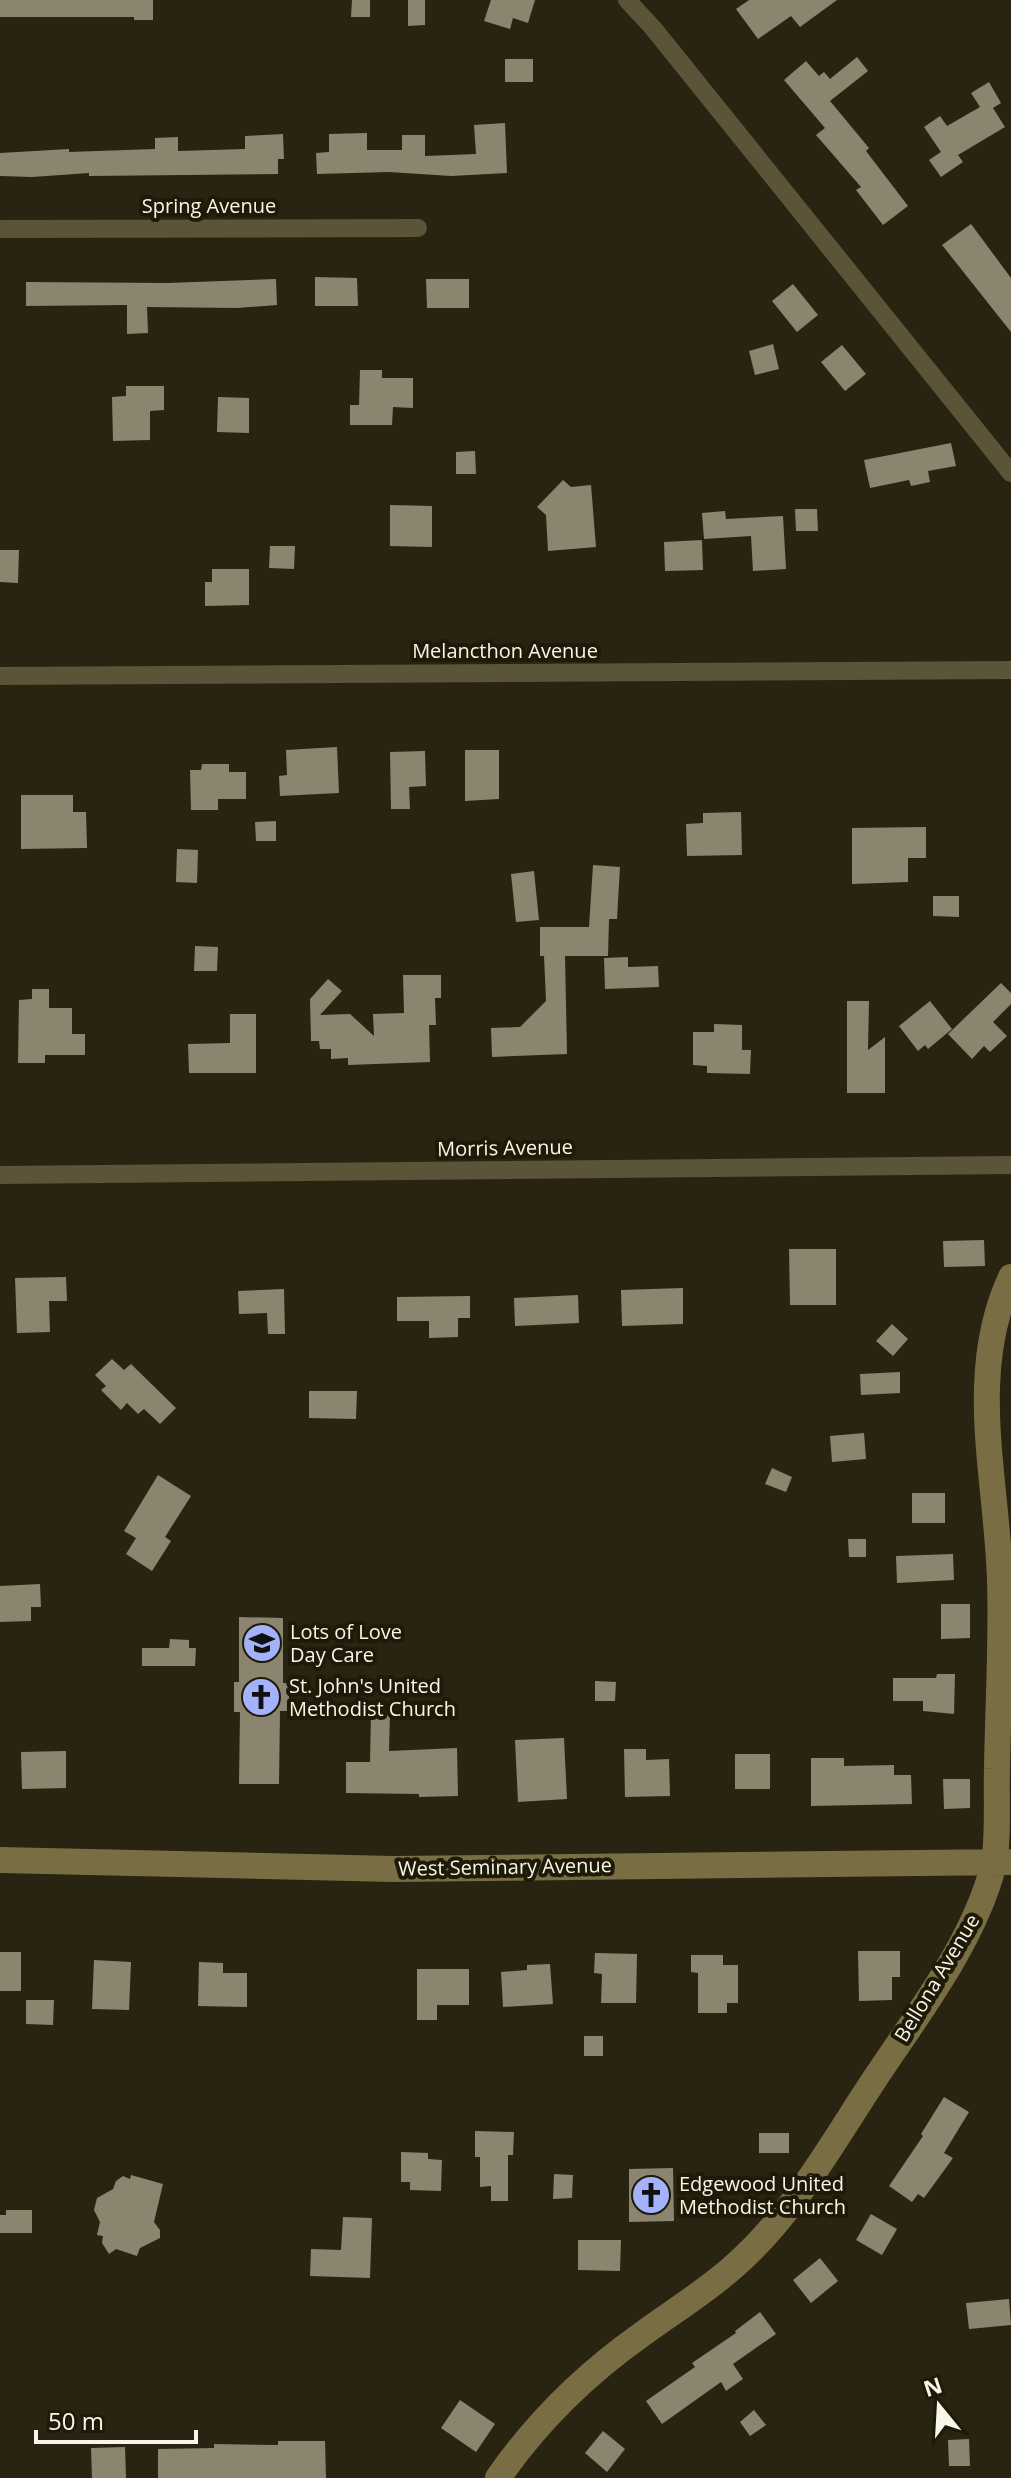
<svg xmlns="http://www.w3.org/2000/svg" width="1011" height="2478" viewBox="0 0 1011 2478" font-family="'Open Sans',sans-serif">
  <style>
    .building { fill: #8b856f }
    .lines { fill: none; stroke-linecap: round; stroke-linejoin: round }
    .street { stroke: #5b5439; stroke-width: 18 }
    .secondary { stroke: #796e43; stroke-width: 26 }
    .labels { text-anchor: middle; stroke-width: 8; stroke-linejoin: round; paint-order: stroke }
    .street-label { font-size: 20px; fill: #f8f5e9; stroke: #1f1a07 }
    .poi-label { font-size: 20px; fill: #f8f5e9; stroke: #1f1a07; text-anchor: start }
  </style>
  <rect width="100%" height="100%" fill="#292411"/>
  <path class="building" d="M0 0H153V20H134V17H0Z
    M352 0H370V17H351Z
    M408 0H425V25L408 26Z
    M491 0H535L528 23 513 18 510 29 484 21Z
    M749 0H837L800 27 791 16 758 39 736 9Z
    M857 57 868 71 830 101 869 148 866 151 908 206 883 225 856 190 861 187 816 135 825 128 784 80 806 61 819 76 824 72 830 79Z
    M505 59H533V82H505Z
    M989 82 1001 103 993 108 1005 127 958 155 963 162 941 177 929 160 941 152 924 127 940 116 947 126 980 107 971 93Z
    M505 123 507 173 451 176 389 172 317 174 316 153 329 152V134L367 133V150H402V135H425V156L476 154 474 125Z
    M283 134 284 159H278V174L89 176V173L32 177 0 176V153L69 149V152L155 149V138L178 137V151L245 149V136Z
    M971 224 1011 278V332L942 245Z
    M315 277 357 278 358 306H315Z
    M276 279 277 305 237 308 147 307 148 333 127 334V305L26 306V282L168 283Z
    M426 279H469V308H427Z
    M793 284 818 315 797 332 772 301Z
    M773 344 779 369 755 375 749 351Z
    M842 345 866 374 845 391 821 362Z
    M360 370H382V378H413V408L393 407 392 425H350V405H359Z
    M126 386H164V410L150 411V440L113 441 112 397 126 396Z
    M218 397 249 398V433L217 432Z
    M951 443 956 466 928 471 930 482 911 486 909 480 870 488 864 460Z
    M475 451 476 474H456V452Z
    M563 480 571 487 591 485 596 547 548 551 546 515 537 507Z
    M390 505 432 506V547L390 546Z
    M795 509H817L818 531H796Z
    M725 511 726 519 783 516 786 569 753 571 751 536 704 539 702 513Z
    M702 540 703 570 665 571 664 542Z
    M270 546H295L294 569 269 568Z
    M0 550H19L18 583 0 582Z
    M212 569H249V605L205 606V582H212Z
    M337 747 339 793 280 796 279 776 287 775 286 750Z
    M465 750H499V799L465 801Z
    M425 751 426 786 409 787 410 809H391L390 752Z
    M202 764H229V772H246V799H218V810H191L190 770H201Z
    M21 795H73V812H86L87 848 21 849Z
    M741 812 742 855 687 856 686 824 703 823V813Z
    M276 821V841H256L255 822Z
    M926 827V858H908V882L852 884V828Z
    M177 849 198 850 197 883 176 882Z
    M593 865 620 867 617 919H609L608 956H565L567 1054 492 1057 491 1028 520 1027 546 1001 544 956H540V927H589Z
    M534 871 539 920 516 922 511 874Z
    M933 896H959V917L933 916Z
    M195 946 218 947 217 971H194Z
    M628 957V967L658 966 659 987 605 989 604 958Z
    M403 975H441V998H435L436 1025H429L430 1062 348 1065V1058L331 1059V1049H320L319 1041H311L310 999 328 979 342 991 320 1015 350 1014 374 1036 373 1014 404 1013Z
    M1001 983 1011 993V1004L993 1022 1007 1036 990 1052 984 1046 972 1059 948 1034Z
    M32 989H49V1008H72V1034H85V1055H45V1063H18L19 1000 32 999Z
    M847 1001H869L868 1050 885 1037V1093H847Z
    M930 1001 952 1029 928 1049 925 1045 918 1051 899 1026Z
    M230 1014H256V1073H189L188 1044 230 1043Z
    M714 1024 742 1025V1050H751L750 1074 707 1073V1066L693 1065V1032H714Z
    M984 1240 985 1266 944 1267 943 1241Z
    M789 1249H836V1305H790Z
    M66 1277 67 1301H49L50 1332 17 1333 15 1278Z
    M683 1288V1324L622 1326 621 1290Z
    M284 1289 285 1334H268L267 1313 239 1314 238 1291Z
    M578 1295 579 1323 515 1326 514 1298Z
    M470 1296V1318H458V1337L429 1338V1321H397V1297Z
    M892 1324 908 1339 893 1356 876 1341Z
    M112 1359 124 1370 131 1364 176 1408 160 1424 144 1409 138 1414 127 1403 121 1410 101 1390 106 1386 95 1375Z
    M900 1372V1393L861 1395 860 1374Z
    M309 1391H357L356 1419 309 1418Z
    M864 1433 866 1459 832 1462 830 1436Z
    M772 1468 792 1477 786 1492 765 1484Z
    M158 1475 191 1496 165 1537 171 1541 152 1571 126 1554 136 1538 124 1531Z
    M912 1493H945V1523H912Z
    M848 1539H866V1557H849Z
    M953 1554 954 1580 897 1583 896 1556Z
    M40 1584 41 1607H31V1621L0 1622V1586Z
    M941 1604H970V1638L941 1639Z
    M239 1617 283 1618V1683H289V1711H280L279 1784H239L240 1712H234V1682H239Z
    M170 1639 189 1640V1648H196L195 1666H142V1648H169Z
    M937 1674H955L954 1714 923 1711V1701H893V1678H936Z
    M595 1681 616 1682 615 1701H595Z
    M371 1712H390L389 1751 457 1748 458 1796 419 1797V1794L346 1793V1762H370Z
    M564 1738 567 1799 518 1802 515 1740Z
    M624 1749H646V1760L669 1759 670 1796 625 1797Z
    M66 1751V1788L22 1789 21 1752Z
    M735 1754H770V1789H735Z
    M811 1758H844V1766L894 1765V1775H911L912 1804 811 1806Z
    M943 1779H970V1808L944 1809Z
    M858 1951H900V1977H892V2000L859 2001Z
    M0 1952H21V1991H0Z
    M595 1953 637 1954 636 2003H601L602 1974 594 1973Z
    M691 1955H723V1965H738V2003H727V2013H698V1973L691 1972Z
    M94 1960 131 1962 129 2010 92 2009Z
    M199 1962 223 1963V1973H247V2007L198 2006Z
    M550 1964 553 2004 503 2007 501 1972 527 1970V1965Z
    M417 1969H469V2005H437V2020H417Z
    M26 2000H54L53 2025 26 2024Z
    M584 2036H603V2056H584Z
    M944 2097 969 2112 944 2153 953 2158 924 2198 918 2194 912 2202 889 2186 923 2136 921 2134Z
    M475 2131 514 2132 513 2155H508V2201H491V2186L480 2187V2157H475Z
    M759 2133H789V2153H759Z
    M401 2152 428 2153V2159L442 2160 441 2191 410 2190V2182H401Z
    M673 2168 674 2221 629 2222V2169Z
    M554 2174 573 2175 572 2198 553 2199Z
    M131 2175 163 2184 154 2222 160 2230V2238L140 2248 137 2256 116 2249 109 2254 102 2243 103 2236 97 2235 100 2222 94 2210 97 2198 113 2189 116 2181 123 2176 130 2179Z
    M6 2210H32V2233H0V2215H6Z
    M871 2214 897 2229 882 2255 856 2240Z
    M343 2217 372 2218 370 2278 310 2276 311 2249 341 2250Z
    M578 2240H621L620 2271 578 2270Z
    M820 2258 838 2281 811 2303 793 2280Z
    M1009 2299 1011 2325 969 2329 966 2303Z
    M760 2312 776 2334 733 2364 743 2379 726 2391 721 2382 662 2424 646 2401 695 2367 692 2363 736 2333 735 2331Z
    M460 2400 495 2424 476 2452 441 2428Z
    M754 2410 766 2425 750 2436 740 2422Z
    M603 2431 625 2449 607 2472 585 2453Z
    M969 2439 970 2466H949L948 2440Z
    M278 2441H325L326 2478H158V2449L214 2448V2444L278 2445Z
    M125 2447 126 2478H92L91 2448Z"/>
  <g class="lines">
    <path class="street" d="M627 0 653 28 1011 473
      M0 229 418 228
      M0 676 1011 670
      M0 1175 1011 1165"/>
    <path class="secondary" d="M0 1860 393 1869 1008 1862
      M498 2478C536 2423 586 2374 641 2335 671 2313 702 2294 731 2269 791 2218 831 2145 874 2080 917 2015 973 1943 993 1867 999 1845 996 1794 997 1769 998 1706 1002 1643 1000 1580 997 1478 966 1374 1011 1277"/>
  </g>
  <defs>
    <symbol id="school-disc" viewBox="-11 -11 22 22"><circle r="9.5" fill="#a4b2fc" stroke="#1f1a07"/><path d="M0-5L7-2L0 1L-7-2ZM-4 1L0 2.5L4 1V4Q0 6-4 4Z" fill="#111"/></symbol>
    <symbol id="church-disc" viewBox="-11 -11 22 22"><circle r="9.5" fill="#a4b2fc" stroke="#1f1a07"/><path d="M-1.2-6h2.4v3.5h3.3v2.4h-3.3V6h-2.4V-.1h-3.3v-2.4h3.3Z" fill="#111"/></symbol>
  </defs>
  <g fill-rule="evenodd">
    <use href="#school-disc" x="240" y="1621" width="44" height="44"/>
    <use href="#church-disc" x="239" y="1675" width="44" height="44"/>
    <use href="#church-disc" x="629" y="2173" width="44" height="44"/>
  </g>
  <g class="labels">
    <g class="street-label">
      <text x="209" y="213">Spring Avenue</text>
      <text x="505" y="658">Melancthon Avenue</text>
      <text transform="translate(505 1148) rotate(-1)" y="7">Morris Avenue</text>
      <text transform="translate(505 1867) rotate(-1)" y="7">West Seminary Avenue</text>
      <text transform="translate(937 1978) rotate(-59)" y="7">Bellona Avenue</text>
    </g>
    <g class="poi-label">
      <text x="290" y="1639">Lots of Love<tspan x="290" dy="23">Day Care</tspan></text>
      <text x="289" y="1693">St. John's United<tspan x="289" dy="23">Methodist Church</tspan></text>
      <text x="679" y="2191">Edgewood United<tspan x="679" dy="23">Methodist Church</tspan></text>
    </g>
  </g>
  <g transform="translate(939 2406) rotate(342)" stroke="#1f1a07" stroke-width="6" paint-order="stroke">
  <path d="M0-6L14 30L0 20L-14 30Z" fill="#f8f5e9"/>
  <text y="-12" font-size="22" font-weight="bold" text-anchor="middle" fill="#f8f5e9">N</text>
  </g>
  <path d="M36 2430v12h160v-12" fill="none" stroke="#f8f5e9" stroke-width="4"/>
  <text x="48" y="2430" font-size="24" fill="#f8f5e9" stroke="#1f1a07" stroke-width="6" paint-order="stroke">50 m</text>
</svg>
